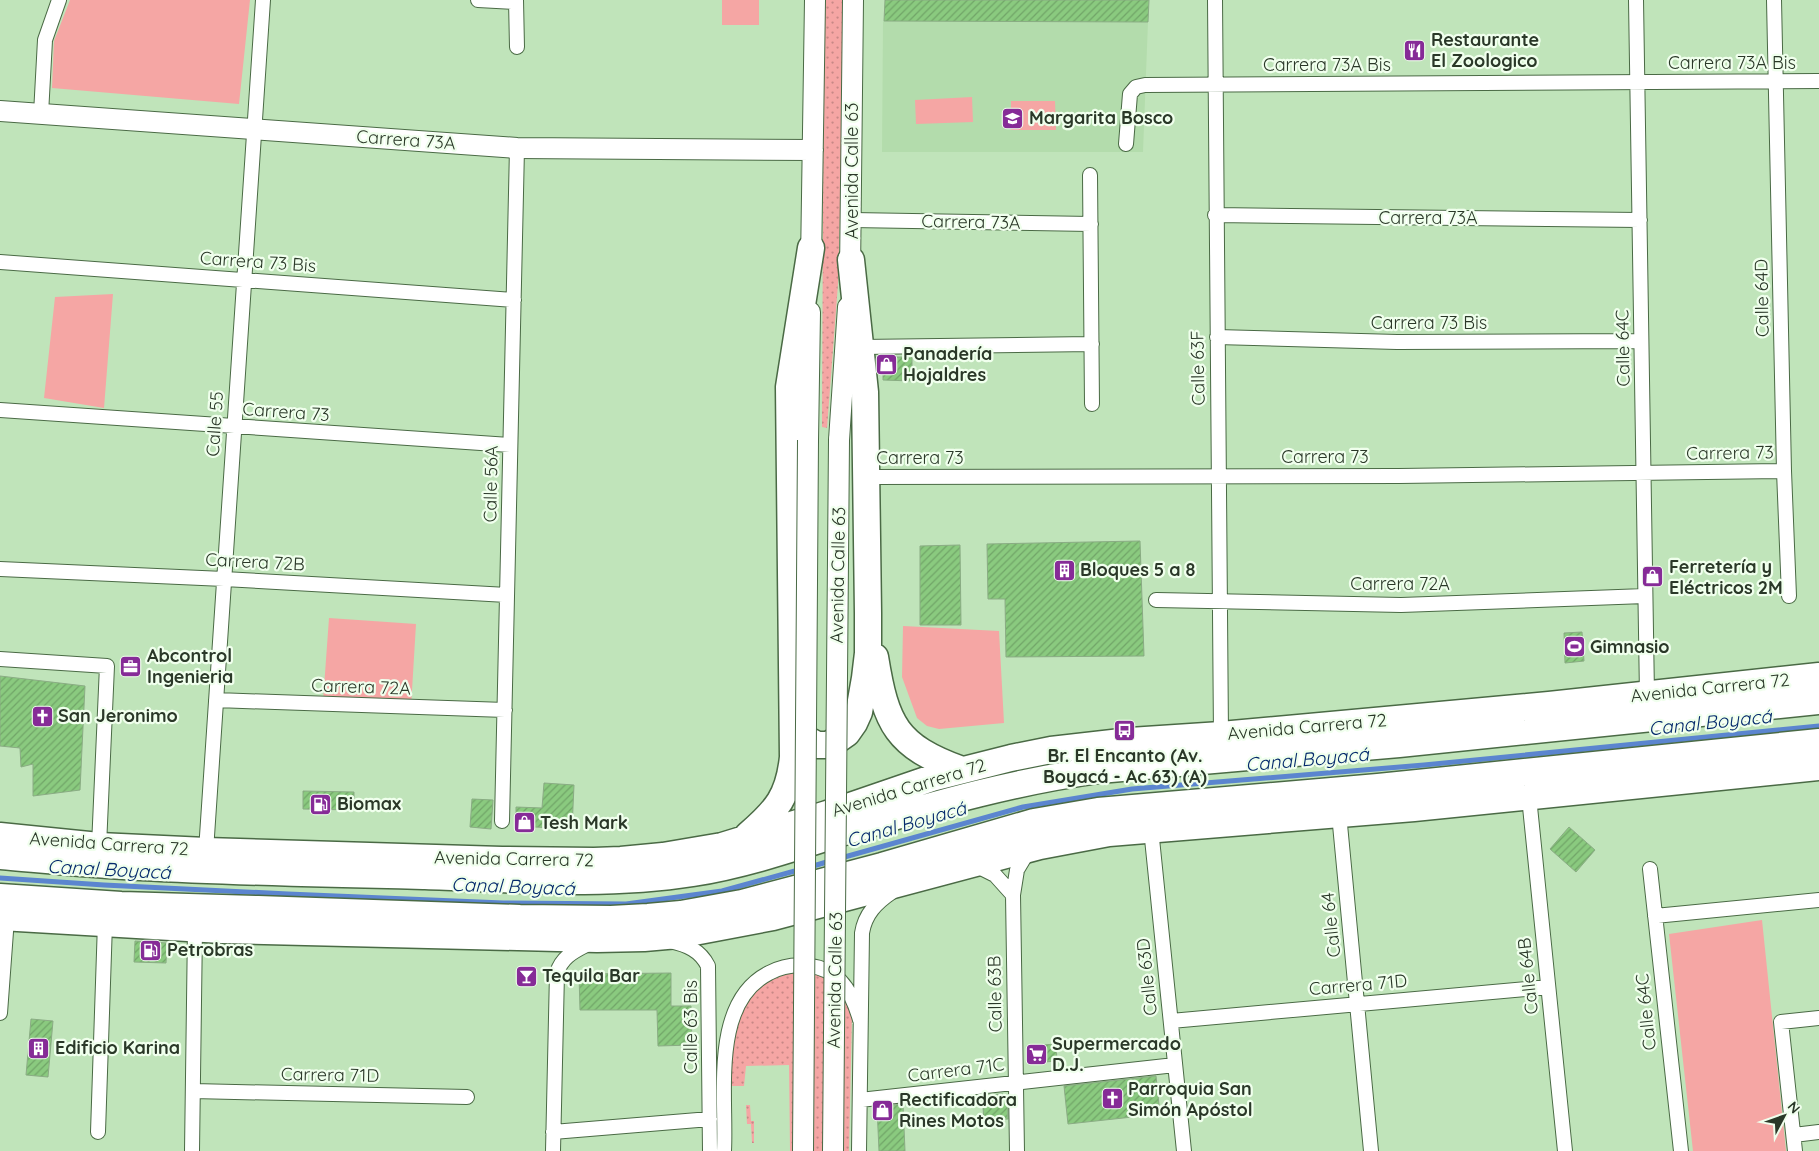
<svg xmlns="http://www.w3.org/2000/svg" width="1819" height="1151" viewBox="0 0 1819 1151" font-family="Quicksand,sans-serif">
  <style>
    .built { fill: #b3dcac }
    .grass { fill: url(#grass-dots) }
    .green { fill: #f5a6a4 }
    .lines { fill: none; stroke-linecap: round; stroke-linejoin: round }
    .stream { stroke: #5b85cf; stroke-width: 5 }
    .building { fill: url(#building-hatch); stroke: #8aac84 }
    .street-casing { stroke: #4a6a45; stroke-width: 16 }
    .secondary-casing { stroke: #4a6a45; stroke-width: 22 }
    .highway-casing { stroke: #4a6a45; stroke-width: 29 }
    .street { stroke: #fff; stroke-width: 14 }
    .secondary { stroke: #fff; stroke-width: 20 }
    .highway { stroke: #fff; stroke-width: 26 }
    .secondary-bridge-casing { stroke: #4a6a45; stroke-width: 22; stroke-linecap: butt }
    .secondary-bridge { stroke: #fff; stroke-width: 20 }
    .labels { text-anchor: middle; stroke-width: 4.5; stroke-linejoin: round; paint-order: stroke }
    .poi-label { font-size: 18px; font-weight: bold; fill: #2a3828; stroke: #f0ffed; text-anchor: start }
    .street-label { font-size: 18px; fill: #2a3828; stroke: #f0ffed }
    .water-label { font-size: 19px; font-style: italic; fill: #052a6c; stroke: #f0ffed }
  </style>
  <defs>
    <pattern id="grass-dots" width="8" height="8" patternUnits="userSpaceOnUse" patternTransform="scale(1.25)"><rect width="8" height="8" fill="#f5a6a4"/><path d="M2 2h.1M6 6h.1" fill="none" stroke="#c78886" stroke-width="1.8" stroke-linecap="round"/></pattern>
    <pattern id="building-hatch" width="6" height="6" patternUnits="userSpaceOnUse" patternTransform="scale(1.25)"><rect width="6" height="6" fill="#8aca7f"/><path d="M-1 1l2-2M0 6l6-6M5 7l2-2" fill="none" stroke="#71a568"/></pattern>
  </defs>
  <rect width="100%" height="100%" fill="#c0e4ba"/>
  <path class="built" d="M883 21 1148 22 1143 152H882Z"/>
  <path class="grass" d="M824 0H843L841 177 838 284 827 428 822 427Z
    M790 973C798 974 807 973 815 974 834 979 845 997 852 1014L849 1151H790L789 1065 746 1066 744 1086H731C732 1051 731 1004 765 983 772 979 782 976 790 973Z
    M746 1105H750L751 1121H754V1143H752L751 1124H747Z"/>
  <path class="green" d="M70 0H250L239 104 52 88 54 41Z
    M722 0H759V25H722Z
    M972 97 973 122 916 124 915 100Z
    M1011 101H1055L1056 130H1011Z
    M113 294 104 408 44 398 55 297Z
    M329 618 416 624 411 707 323 701Z
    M903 626 999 631 1004 723 939 729 927 726 917 718 902 677Z
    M1762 920 1786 1151H1693L1669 934Z"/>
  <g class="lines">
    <path class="stream" d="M841 858 1023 807 1132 789 1424 765 1819 726
      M810 867 830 861
      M0 878 104 885 288 894 503 903 626 904 722 891 802 869"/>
  </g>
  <path class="building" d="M885 0H1149L1148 22 884 21Z
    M883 357H912V381L883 380Z
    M1140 541 1144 656 1006 657 1005 599H988L987 544Z
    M960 545 961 625H920V546Z
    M1582 632 1584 661 1565 663 1564 633Z
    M0 676 85 686 80 790 33 796V764L21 767 20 748 0 746Z
    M544 783 574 785 572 829 516 826V807L542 808Z
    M303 791 354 792V810L303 809Z
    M472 799 493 800 491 829 470 827Z
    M1569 827 1595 850 1576 872 1550 849Z
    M135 941 167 943 166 963 134 962Z
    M671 973V1006H691L692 1045 658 1046 657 1010H580L579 974Z
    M31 1019 53 1021 48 1077 26 1075Z
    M1056 1044 1057 1061 1031 1063 1030 1046Z
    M1156 1076 1160 1114 1068 1124 1064 1086Z
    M1003 1094 1007 1098 1008 1119 984 1120 982 1095Z
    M903 1104 905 1151H879L877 1107Z"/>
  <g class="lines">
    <defs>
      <path id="street" d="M478 0 516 2
        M516 0 517 47
        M1215 0 1221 735
        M1636 0 1647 695
        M1774 0 1784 471 1789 596
        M41 114 45 40 59 0
        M1126 144 1130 94 1136 87 1145 85 1819 81
        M1090 175 1092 404
        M1215 215 1640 220
        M852 220 1091 224
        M0 262 514 300
        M1217 337 1397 342 1641 341
        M861 347 1092 344
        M0 410 510 445
        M866 477 1399 476 1784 471
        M0 569 224 579 507 595
        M1156 600 1401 605 1645 596
        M0 659 107 666 99 846
        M216 700 505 710
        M1529 797 1565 1151
        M1339 814 1371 1151
        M502 821 517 148
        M1151 829 1184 1151
        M206 851 263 0
        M975 865 995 875 1013 895
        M1650 869 1681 1151
        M1655 916 1819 900
        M670 941C687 945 700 950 708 966L710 1151
        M0 1013 7 918
        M1171 1021 1548 987
        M193 1091 467 1097
        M860 1100 1175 1065
        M98 1132 105 923
        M553 1132 710 1119
        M1794 1135 1819 1132
        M192 1151 195 928
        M553 1151 557 973C562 956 575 951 590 943
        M724 1151C727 1096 710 1003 769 973 782 966 796 964 810 966 839 969 853 994 860 1020
        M859 1151 862 933C865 914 876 903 892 892
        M1017 1151 1013 895 1017 870 1029 850
        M1795 1151 1781 1022 1819 1018"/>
      <path id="secondary" d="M0 111 517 148 813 150
        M811 263 815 0
        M850 273 853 0
        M808 440 810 312
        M839 440 848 307"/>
      <path id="highway" d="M875 657C886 725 896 746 962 770
        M793 732 817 745H828L837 740 847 733 854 723 859 712 865 678 868 653V613L865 392 851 260
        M748 835C777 810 789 796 793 757L789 387 811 248
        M0 836 99 846 206 851 502 860 594 861 621 860 663 856 722 846 827 814 932 778 1011 758 1051 750 1130 741 1221 735 1549 705 1819 676
        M0 856C46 860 93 865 140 867 234 872 330 874 425 876 514 879 605 887 693 873 750 864 805 844 860 827 938 803 1018 781 1099 770L1399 744 1819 701
        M0 897 121 905 258 909 520 918 611 919 648 917 681 914 742 903 882 866 1034 822 1098 811 1378 787 1819 742
        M0 917 222 930 597 939 644 938 678 935 773 917 1040 846 1109 833 1414 808 1819 767"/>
    </defs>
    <use href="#street" class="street-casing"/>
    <use href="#secondary" class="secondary-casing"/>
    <use href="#highway" class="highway-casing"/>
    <use href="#street" class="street"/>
    <use href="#secondary" class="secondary"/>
    <use href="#highway" class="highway"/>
    <defs>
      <path id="secondary-bridge" d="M803 1151 808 440
        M833 1151 839 440"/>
    </defs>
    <use href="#secondary-bridge" class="secondary-bridge-casing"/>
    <use href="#secondary-bridge" class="secondary-bridge"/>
  </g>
  <defs>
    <symbol id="restaurant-square" viewBox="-11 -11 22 22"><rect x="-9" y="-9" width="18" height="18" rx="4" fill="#862b97" stroke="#f0ffed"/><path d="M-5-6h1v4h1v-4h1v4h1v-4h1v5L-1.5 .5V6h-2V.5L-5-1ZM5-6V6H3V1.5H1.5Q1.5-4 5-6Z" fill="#fff"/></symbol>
    <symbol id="school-square" viewBox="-11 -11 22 22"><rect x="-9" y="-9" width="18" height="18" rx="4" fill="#862b97" stroke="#f0ffed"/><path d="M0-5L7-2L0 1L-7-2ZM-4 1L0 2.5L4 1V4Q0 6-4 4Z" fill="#fff"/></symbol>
    <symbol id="shop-square" viewBox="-11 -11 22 22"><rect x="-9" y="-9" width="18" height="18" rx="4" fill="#862b97" stroke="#f0ffed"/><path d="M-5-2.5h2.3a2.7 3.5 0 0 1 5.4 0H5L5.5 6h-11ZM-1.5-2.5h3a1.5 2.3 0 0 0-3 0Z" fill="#fff"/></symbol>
    <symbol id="building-square" viewBox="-11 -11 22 22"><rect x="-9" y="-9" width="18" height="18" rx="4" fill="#862b97" stroke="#f0ffed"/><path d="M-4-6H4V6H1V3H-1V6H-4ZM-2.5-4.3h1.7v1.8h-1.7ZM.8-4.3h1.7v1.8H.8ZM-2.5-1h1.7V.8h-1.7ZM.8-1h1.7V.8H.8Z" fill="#fff"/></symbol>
    <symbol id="stadium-square" viewBox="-11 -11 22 22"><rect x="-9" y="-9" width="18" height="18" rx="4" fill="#862b97" stroke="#f0ffed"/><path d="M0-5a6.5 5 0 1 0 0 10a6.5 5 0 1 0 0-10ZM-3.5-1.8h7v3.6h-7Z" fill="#fff"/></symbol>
    <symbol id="office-square" viewBox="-11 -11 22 22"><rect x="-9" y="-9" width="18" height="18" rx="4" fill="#862b97" stroke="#f0ffed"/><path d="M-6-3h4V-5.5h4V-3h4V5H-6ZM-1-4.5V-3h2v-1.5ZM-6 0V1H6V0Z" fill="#fff"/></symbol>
    <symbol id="church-square" viewBox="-11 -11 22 22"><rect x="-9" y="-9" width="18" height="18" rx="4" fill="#862b97" stroke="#f0ffed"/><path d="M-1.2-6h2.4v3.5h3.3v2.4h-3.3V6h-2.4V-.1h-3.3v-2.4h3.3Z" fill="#fff"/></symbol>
    <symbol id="bus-square" viewBox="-11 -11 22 22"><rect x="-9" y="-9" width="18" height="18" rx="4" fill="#862b97" stroke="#f0ffed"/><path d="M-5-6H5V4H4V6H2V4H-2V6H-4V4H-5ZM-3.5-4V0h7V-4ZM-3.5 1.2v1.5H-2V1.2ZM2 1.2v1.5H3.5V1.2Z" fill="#fff"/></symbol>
    <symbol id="fuel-square" viewBox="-11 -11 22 22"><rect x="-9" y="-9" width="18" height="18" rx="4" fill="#862b97" stroke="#f0ffed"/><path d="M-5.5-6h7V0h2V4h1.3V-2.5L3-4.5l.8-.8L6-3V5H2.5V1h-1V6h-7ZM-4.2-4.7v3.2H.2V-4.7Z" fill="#fff"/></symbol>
    <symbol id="bar-square" viewBox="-11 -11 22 22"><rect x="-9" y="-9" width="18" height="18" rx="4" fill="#862b97" stroke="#f0ffed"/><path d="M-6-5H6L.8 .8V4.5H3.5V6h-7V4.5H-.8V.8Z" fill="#fff"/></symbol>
    <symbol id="supermarket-square" viewBox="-11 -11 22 22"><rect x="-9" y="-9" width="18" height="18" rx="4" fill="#862b97" stroke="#f0ffed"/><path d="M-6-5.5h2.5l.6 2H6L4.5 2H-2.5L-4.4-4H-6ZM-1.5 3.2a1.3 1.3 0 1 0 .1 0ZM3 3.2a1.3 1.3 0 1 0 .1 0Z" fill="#fff"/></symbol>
  </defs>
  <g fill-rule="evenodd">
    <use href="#restaurant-square" x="1402" y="38" width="25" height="25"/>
    <use href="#school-square" x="1000" y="106" width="25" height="25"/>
    <use href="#shop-square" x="874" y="352" width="25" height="25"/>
    <use href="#building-square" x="1052" y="558" width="25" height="25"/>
    <use href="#shop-square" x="1640" y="564" width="25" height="25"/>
    <use href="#stadium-square" x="1562" y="634" width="25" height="25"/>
    <use href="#office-square" x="118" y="654" width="25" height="25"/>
    <use href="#church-square" x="30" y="704" width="25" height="25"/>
    <use href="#bus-square" x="1112" y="718" width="25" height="25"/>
    <use href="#fuel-square" x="308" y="792" width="25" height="25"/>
    <use href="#shop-square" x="512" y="810" width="25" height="25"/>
    <use href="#fuel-square" x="138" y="938" width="25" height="25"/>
    <use href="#bar-square" x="514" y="964" width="25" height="25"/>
    <use href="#building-square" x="26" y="1036" width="25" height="25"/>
    <use href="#supermarket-square" x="1024" y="1042" width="25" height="25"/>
    <use href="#church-square" x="1100" y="1086" width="25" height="25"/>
    <use href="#shop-square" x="870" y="1098" width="25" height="25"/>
  </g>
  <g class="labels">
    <g class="poi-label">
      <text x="1431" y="46">Restaurante<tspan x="1431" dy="21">El Zoologico</tspan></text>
      <text x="1029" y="124">Margarita Bosco</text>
      <text x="903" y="360">Panadería<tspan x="903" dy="21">Hojaldres</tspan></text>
      <text x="1669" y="573">Ferretería y<tspan x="1669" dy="21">Eléctricos 2M</tspan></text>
      <text x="1080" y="576">Bloques 5 a 8</text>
      <text x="1590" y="653">Gimnasio</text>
      <text x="147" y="662">Abcontrol<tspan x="147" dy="21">Ingenieria</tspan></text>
      <text x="58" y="722">San Jeronimo</text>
      <text x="1125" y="762" text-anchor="middle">Br. El Encanto (Av.<tspan x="1125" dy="21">Boyacá - Ac 63) (A)</tspan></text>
      <text x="337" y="810">Biomax</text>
      <text x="540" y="829">Tesh Mark</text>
      <text x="167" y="956">Petrobras</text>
      <text x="542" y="982">Tequila Bar</text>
      <text x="1052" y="1050">Supermercado<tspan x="1052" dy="21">D.J.</tspan></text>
      <text x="55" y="1054">Edificio Karina</text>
      <text x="1128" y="1095">Parroquia San<tspan x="1128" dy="21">Simón Apóstol</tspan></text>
      <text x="899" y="1106">Rectificadora<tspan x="899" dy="21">Rines Motos</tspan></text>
    </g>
    <g class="street-label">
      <text x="1732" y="69">Carrera 73A Bis</text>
      <text x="1327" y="71">Carrera 73A Bis</text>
      <text transform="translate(406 140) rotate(4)" y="6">Carrera 73A</text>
      <text transform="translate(852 171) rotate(-90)" y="6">Avenida Calle 63</text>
      <text x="1428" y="224">Carrera 73A</text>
      <text transform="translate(971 222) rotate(1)" y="6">Carrera 73A</text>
      <text transform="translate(258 262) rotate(4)" y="6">Carrera 73 Bis</text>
      <text transform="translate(1762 298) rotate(-91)" y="6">Calle 64D</text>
      <text x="1429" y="329">Carrera 73 Bis</text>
      <text transform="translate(1623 348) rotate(-91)" y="6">Calle 64C</text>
      <text transform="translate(1198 368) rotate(-91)" y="6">Calle 63F</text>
      <text transform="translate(286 412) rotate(4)" y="6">Carrera 73</text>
      <text transform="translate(215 424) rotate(-86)" y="6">Calle 55</text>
      <text transform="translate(1730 453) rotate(-1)" y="6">Carrera 73</text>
      <text x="1325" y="463">Carrera 73</text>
      <text x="920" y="464">Carrera 73</text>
      <text transform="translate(491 484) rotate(-89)" y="6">Calle 56A</text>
      <text transform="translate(255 562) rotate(3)" y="6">Carrera 72B</text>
      <text transform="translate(838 575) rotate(-89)" y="6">Avenida Calle 63</text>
      <text x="1400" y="590">Carrera 72A</text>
      <text transform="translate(361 687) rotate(2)" y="6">Carrera 72A</text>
      <text transform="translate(1710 688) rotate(-6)" y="6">Avenida Carrera 72</text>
      <text transform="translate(1307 727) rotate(-5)" y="6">Avenida Carrera 72</text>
      <text transform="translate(909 788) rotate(-17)" y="6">Avenida Carrera 72</text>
      <text transform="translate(109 844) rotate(4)" y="6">Avenida Carrera 72</text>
      <text transform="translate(514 859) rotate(1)" y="6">Avenida Carrera 72</text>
      <text transform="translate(1331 925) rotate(-96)" y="6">Calle 64</text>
      <text transform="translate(1528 976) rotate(-96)" y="6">Calle 64B</text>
      <text transform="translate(1147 977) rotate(-96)" y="6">Calle 63D</text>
      <text transform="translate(835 980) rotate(-89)" y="6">Avenida Calle 63</text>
      <text transform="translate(1358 985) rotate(-5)" y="6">Carrera 71D</text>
      <text transform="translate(995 994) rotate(-91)" y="6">Calle 63B</text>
      <text transform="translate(1646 1012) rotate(-96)" y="6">Calle 64C</text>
      <text transform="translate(691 1027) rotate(-90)" y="6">Calle 63 Bis</text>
      <text transform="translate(956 1070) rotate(-7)" y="6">Carrera 71C</text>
      <text transform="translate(330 1075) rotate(1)" y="6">Carrera 71D</text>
    </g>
    <g class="water-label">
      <text transform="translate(1710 722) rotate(-6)" y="7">Canal Boyacá</text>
      <text transform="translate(1307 759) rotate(-5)" y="7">Canal Boyacá</text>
      <text transform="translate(906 824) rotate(-16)" y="7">Canal Boyacá</text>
      <text transform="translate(109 869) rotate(3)" y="7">Canal Boyacá</text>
      <text transform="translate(513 886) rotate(2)" y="7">Canal Boyacá</text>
    </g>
  </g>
  <g transform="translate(1784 1116) rotate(49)" stroke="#f0ffed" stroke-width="4" paint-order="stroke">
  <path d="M0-4L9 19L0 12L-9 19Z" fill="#2a3828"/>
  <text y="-8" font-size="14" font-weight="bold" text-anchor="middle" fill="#2a3828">N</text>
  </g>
</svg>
